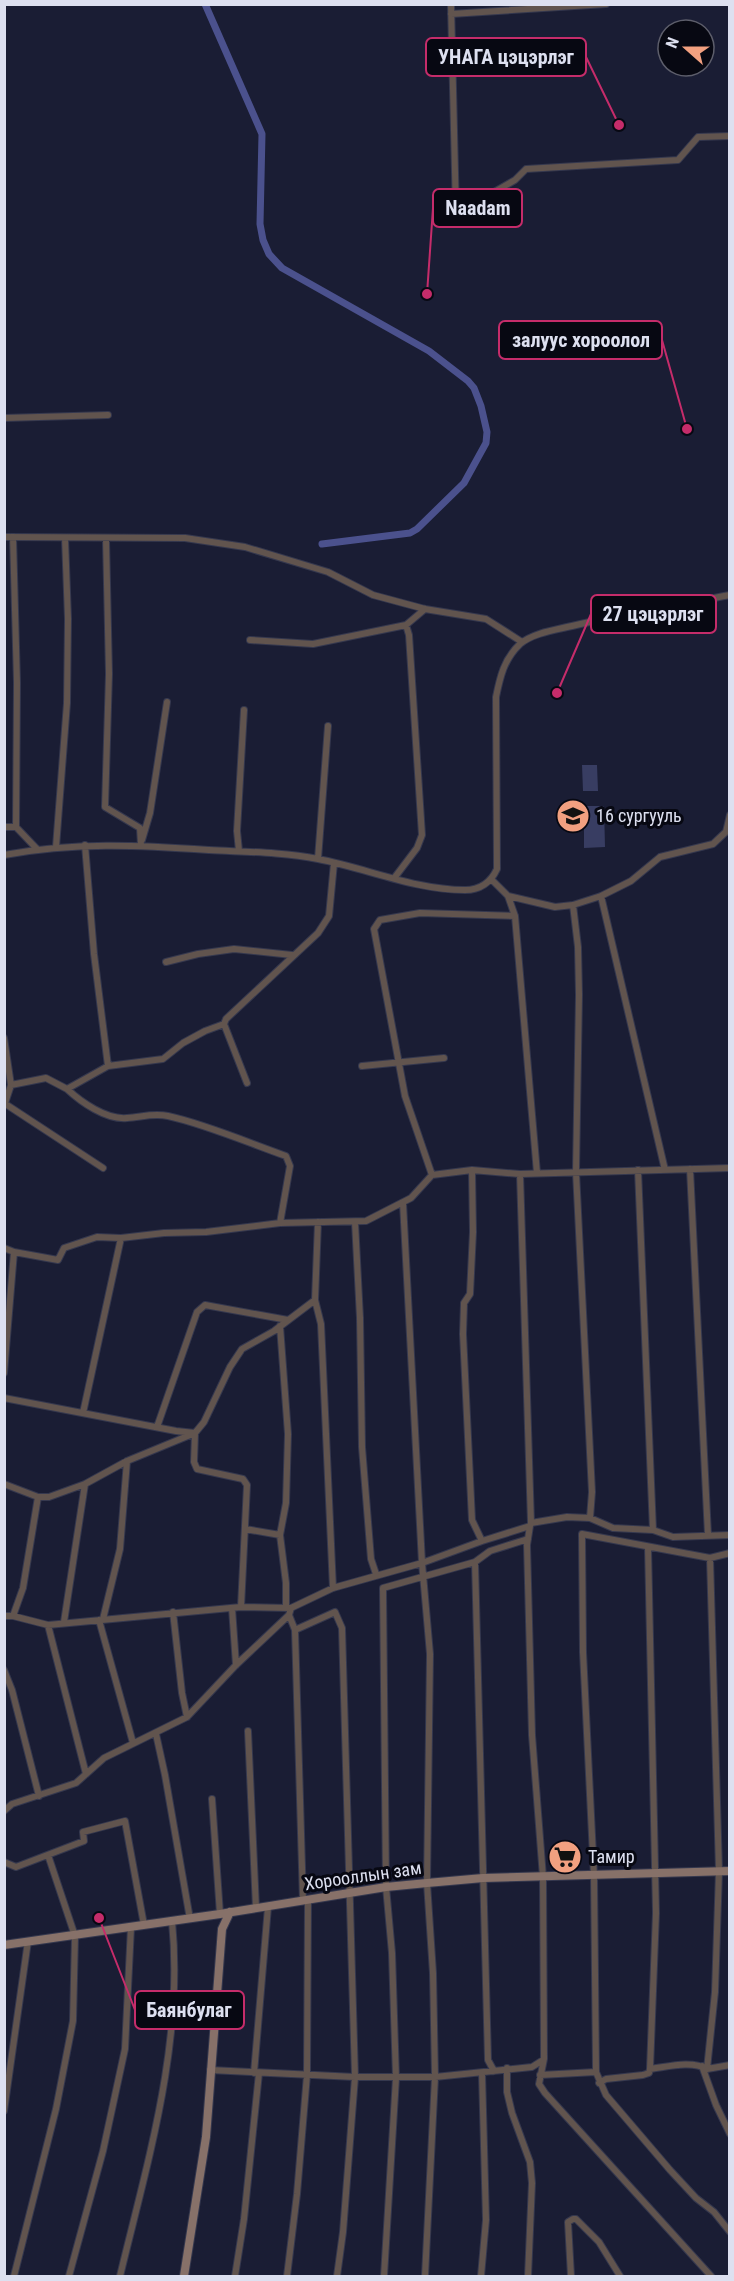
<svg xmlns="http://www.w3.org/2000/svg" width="734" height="2281" viewBox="0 0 734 2281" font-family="'Roboto Condensed',sans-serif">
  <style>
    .green { fill: #383d62 }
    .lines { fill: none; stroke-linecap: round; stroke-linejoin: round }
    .canal { stroke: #4b518d; stroke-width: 7 }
    .street-casing { stroke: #35384e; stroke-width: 8 }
    .secondary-casing { stroke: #35384e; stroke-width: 10 }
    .street { stroke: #61544e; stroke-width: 6 }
    .secondary { stroke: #877169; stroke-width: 8 }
    .labels { text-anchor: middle; stroke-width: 6; stroke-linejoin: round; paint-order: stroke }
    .poi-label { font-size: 18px; fill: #dde0f0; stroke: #070812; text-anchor: start }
    .street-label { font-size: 18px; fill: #dde0f0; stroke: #070812 }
    .leader { fill: none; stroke: #c52c6a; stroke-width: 2 }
    .callout-dot { fill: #c52c6a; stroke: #070812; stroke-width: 2 }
    .callout { fill: #070812; stroke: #c52c6a; stroke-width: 2 }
    .callout-label { font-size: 20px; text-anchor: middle; font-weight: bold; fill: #dde0f0 }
  </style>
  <rect width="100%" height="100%" fill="#1a1d34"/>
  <path class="green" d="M582 765H597L598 791H583Z
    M584 806H604L605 847 584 848Z"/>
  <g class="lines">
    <path class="canal" d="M205 4 262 134 260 224 263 240 269 254 282 268 429 351 468 381 474 388 481 406 487 432 486 443 464 483 417 529 410 533 322 544"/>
    <defs>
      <path id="street" d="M451 4 456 214 515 180 526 169 678 160 698 137 730 136
        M451 14 606 4
        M4 418 108 415
        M4 537 185 538 245 547 328 572 373 595 425 609 486 619 522 642
        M13 537 17 683 16 827 37 849
        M106 539 109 674 105 807 140 828 141 845
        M250 640 313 644 406 625 425 609
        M4 827H16
        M726 832 730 815
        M142 840 150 813 167 702
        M85 845 94 954 108 1066
        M56 847 67 703 68 619 65 538
        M239 851 237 831 244 710
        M4 855C75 842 137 845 209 850 245 852 282 852 318 859 366 868 415 890 465 890 480 890 491 882 497 869L496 697C500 677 504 659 520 644 533 633 555 630 572 626 624 614 677 605 730 595
        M318 859 328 726
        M395 877 417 848 422 835 409 635 406 625
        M492 880 508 896 515 916 537 1173
        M508 896 555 907 573 905 578 947 579 995 576 1172 592 1492 590 1518
        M601 896 665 1170
        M573 905 601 896 631 881 660 857 713 844 730 828
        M166 962 198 954 234 949 292 955
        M224 1024 247 1083
        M4 1038 11 1085 5 1103
        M362 1066 444 1058
        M11 1085 46 1078 67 1089 108 1066 163 1059 183 1043 205 1031 224 1024 226 1019 318 933 329 916 334 863
        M67 1089C81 1102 106 1120 127 1118 142 1117 153 1113 168 1116 205 1124 249 1143 286 1156L290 1166 280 1223
        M4 1103 103 1168
        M690 1169 708 1535
        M472 1170 473 1232 470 1294 464 1303 463 1334 472 1520 482 1541
        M638 1170 653 1530
        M520 1174 531 1523
        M432 1175 405 1096 374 929 380 920 420 913 515 916
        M403 1203 422 1563 430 1654 427 1883 433 1973 435 2077 425 2276
        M355 1222 360 1318 362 1447 371 1559 376 1574
        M4 1248 14 1252 58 1260 64 1248 97 1237 121 1238 164 1233 206 1232 280 1223 366 1221 411 1198 432 1175 472 1170 520 1174 730 1168
        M315 1300 321 1324 333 1588
        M280 1326 288 1434 286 1503 280 1535 286 1583V1606
        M4 1373 14 1252
        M4 1398 176 1431 195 1433 204 1422 230 1367 242 1349 274 1331 315 1300 318 1222
        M83 1413 121 1238
        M157 1427 197 1312 205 1305 288 1320
        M4 1484 38 1497H49L85 1484 127 1461 195 1433 194 1462 197 1469 243 1479 247 1485 241 1607
        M530 1526 527 1545 532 1735 543 1877 544 2059 539 2084 545 2093 711 2276
        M245 1529 280 1535
        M648 1547 656 1913 650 2069
        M730 1553 710 1558 582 1534 583 1652 594 1876 596 2072 606 2095 670 2170 696 2198 714 2212 730 2232
        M475 1562 488 2060 494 2071
        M232 1608 236 1665
        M173 1612 182 1693 187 1717
        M289 1615 295 1630 303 1901
        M4 1616H13L48 1625 241 1607 291 1608
        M13 1616 23 1588 38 1497
        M103 1619 120 1549 127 1461
        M99 1620 133 1743
        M64 1622 85 1484
        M48 1625 86 1774
        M295 1630 335 1612 342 1628 355 2077 343 2232 337 2276
        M4 1670 12 1690 39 1796
        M248 1731 256 1908
        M156 1734 165 1775 190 1919
        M212 1799 220 1914
        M4 1811 12 1804 76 1783 104 1758 187 1717 236 1665 289 1615 291 1608 333 1588 422 1563 482 1541 530 1526 531 1523 567 1517 590 1518 613 1528 653 1530 673 1537 730 1535
        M4 1862 16 1867 84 1841 83 1832 125 1821 144 1925
        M702 2066 716 2105 730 2134
        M507 2068V2092L512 2113 530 2162 532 2183 528 2276
        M707 2069 715 1992 719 1871 710 1558
        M210 2070 355 2077H435L532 2067 543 2060
        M254 2073 268 1907
        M540 2075 596 2072
        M599 2083 606 2079 643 2075 649 2073 650 2069C667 2067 691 2060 707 2069L730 2065
        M4 2111 28 1941
        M14 2276 56 2109 73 2021 75 1936 48 1855
        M69 2276 103 2151 125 2049 131 1927
        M120 2276C148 2160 184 2042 172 1921
        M235 2276 244 2219 259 2073
        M287 2276 297 2194 307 2075 308 1900
        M384 2276 396 2078 392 1953 386 1887 383 1588 475 1562 490 1551 528 1539
        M481 2276 486 2220 482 2073
        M571 2276 568 2222 573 2219H576L599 2242 620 2276"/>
      <path id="secondary" d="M4 1945 220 1914 386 1887 427 1883 483 1878 730 1871
        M184 2276 206 2137 222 1929 230 1912"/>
    </defs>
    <use href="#street" class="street-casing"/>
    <use href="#secondary" class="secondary-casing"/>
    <use href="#street" class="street"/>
    <use href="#secondary" class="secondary"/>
  </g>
  <defs>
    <symbol id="school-disc" viewBox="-11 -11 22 22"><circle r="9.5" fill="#f2a080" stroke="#070812"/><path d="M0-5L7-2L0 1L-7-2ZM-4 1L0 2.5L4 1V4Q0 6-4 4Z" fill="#111"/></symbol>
    <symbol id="supermarket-disc" viewBox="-11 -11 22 22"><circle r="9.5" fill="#f2a080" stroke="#070812"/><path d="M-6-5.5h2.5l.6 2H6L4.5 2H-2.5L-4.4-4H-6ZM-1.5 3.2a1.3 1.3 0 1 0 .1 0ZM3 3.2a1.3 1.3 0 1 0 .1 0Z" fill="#111"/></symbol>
  </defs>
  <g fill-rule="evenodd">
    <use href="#school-disc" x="554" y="797" width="38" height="38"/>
    <use href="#supermarket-disc" x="546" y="1838" width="38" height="38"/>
  </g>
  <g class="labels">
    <g class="poi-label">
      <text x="596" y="822">16 сургууль</text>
      <text x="588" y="1863">Тамир</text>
    </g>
    <g class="street-label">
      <text transform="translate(363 1876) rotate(-8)" y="6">Хорооллын зам</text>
    </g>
  </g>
  <path class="leader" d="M619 125L586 57M427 294L433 208M687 429L662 340M557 693L591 614M99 1918L135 2010"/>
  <g class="callout-dot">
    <circle cx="619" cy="125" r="6"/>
    <circle cx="427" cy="294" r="6"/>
    <circle cx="687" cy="429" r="6"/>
    <circle cx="557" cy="693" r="6"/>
    <circle cx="99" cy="1918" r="6"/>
  </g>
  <g class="callout">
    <rect x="426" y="38" width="160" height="38" rx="6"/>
    <rect x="433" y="189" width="89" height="38" rx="6"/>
    <rect x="499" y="321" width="163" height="38" rx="6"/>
    <rect x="591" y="595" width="125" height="38" rx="6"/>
    <rect x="135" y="1991" width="109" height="38" rx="6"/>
  </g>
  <g class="callout-label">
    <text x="506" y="64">УНАГА цэцэрлэг</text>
    <text x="478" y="215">Naadam</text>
    <text x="581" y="347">залуус хороолол</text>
    <text x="653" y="621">27 цэцэрлэг</text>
    <text x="189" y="2017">Баянбулаг</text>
  </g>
  <rect width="734" height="2281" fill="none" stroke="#dde0f0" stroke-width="12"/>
  <g transform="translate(686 48) rotate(291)"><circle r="28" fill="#070812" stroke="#5d5e6b" stroke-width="1.5"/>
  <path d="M0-4.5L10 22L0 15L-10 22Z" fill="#f2a080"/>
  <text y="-9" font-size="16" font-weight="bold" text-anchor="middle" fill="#dde0f0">N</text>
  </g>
</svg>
